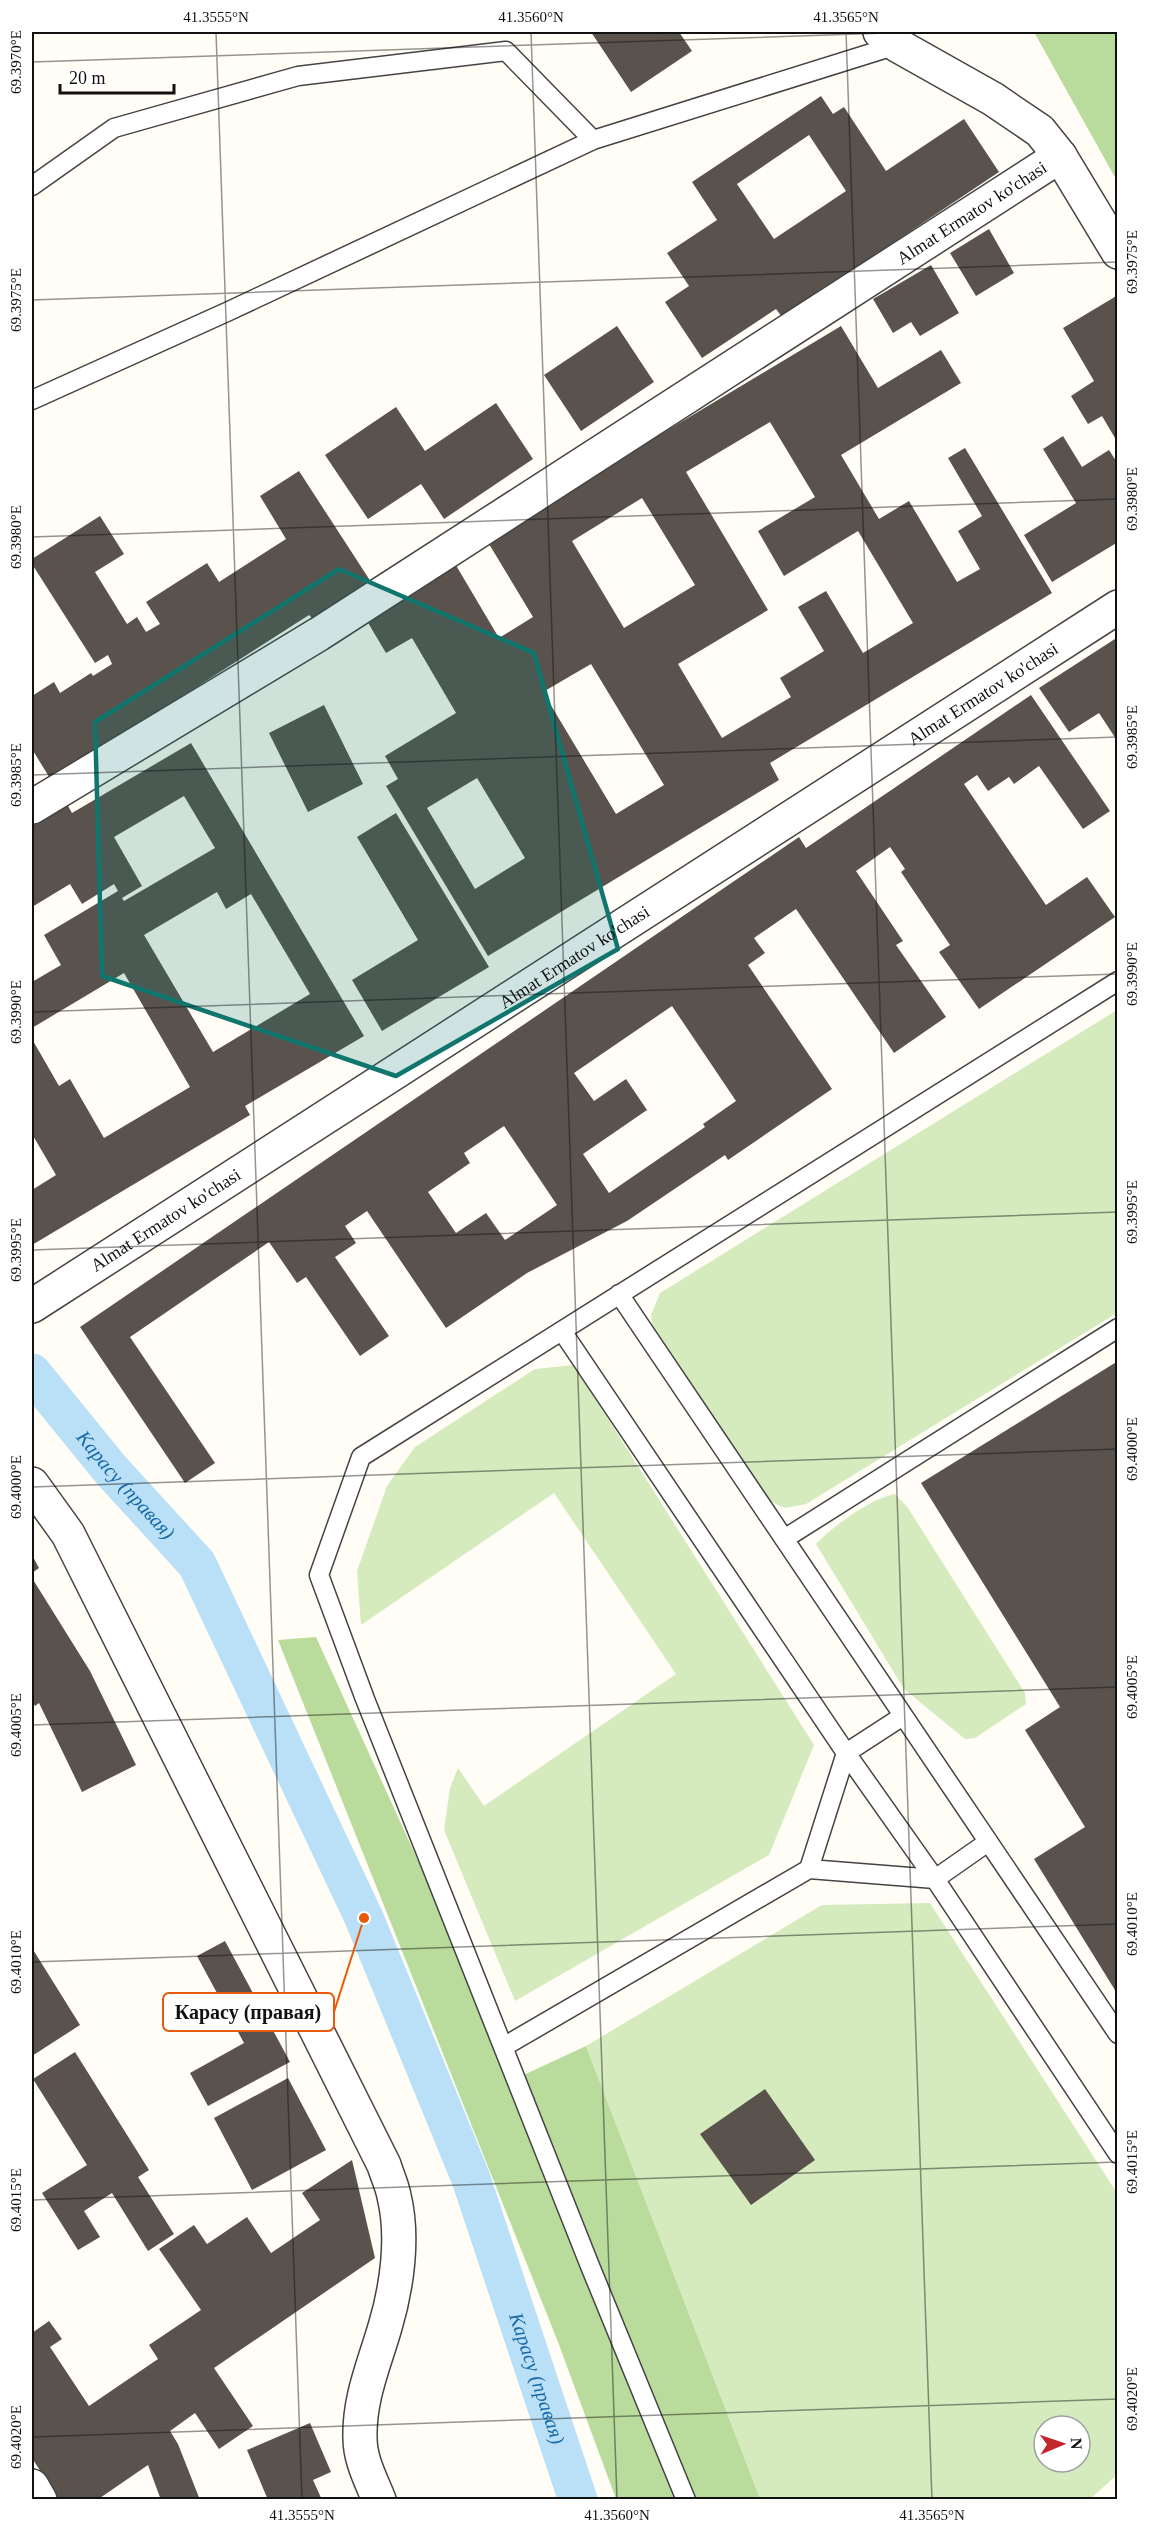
<svg xmlns="http://www.w3.org/2000/svg" width="1149" height="2531" viewBox="0 0 1149 2531" font-family="'Times New Roman',serif">
  <style>
    .green { fill: #d5ebbd; fill-rule: evenodd }
    .forest { fill: #b9dc9c }
    .lines { fill: none; stroke-linecap: round; stroke-linejoin: round }
    .canal { stroke: #b9e0f7; stroke-width: 39 }
    .building { fill: #5a524d; fill-rule: evenodd }
    .lane-casing { stroke: #444; stroke-width: 21 }
    .street-casing { stroke: #444; stroke-width: 36 }
    .lane { stroke: #fff; stroke-width: 18 }
    .street { stroke: #fff; stroke-width: 33 }
    .marked { fill: #0f766e; fill-opacity: 0.2; stroke: #0f766e; stroke-width: 4.5; stroke-linejoin: round }
    .ticks { fill: none; stroke: #111; stroke-width: 1.5; stroke-opacity: 0.45 }
    .labels { text-anchor: middle; stroke-width: 6; stroke-linejoin: round; paint-order: stroke }
    .street-label { font-size: 18px; fill: #111; stroke: #fff }
    .water-label { font-size: 20px; font-style: italic; fill: #1768a6; stroke: #fff }
    .leader { fill: none; stroke: #e8590c; stroke-width: 2 }
    .callout-dot { fill: #e8590c; stroke: #fff; stroke-width: 2 }
    .callout { fill: #fff; stroke: #e8590c; stroke-width: 2 }
    .callout-label { font-size: 20px; text-anchor: middle; font-weight: bold; fill: #111 }
    .neatline { fill: none; stroke: #111; stroke-width: 2 }
    .ticks-label { font-size: 15px; text-anchor: middle; fill: #111 }
  </style>
  <rect width="100%" height="100%" fill="#fffdf5"/>
  <path class="green" d="M1117 1010V1313L806 1504 785 1508 769 1501 653 1332 651 1315 660 1293Z
    M574 1365 814 1745 769 1855 515 2001 444 1830 450 1788 458 1768 484 1806 676 1674 554 1493 361 1625 357 1571 387 1486 415 1447 535 1369Z
    M895 1494 908 1508 1025 1693 1026 1704 975 1738 965 1739 904 1689 816 1544C833 1526 870 1499 895 1494Z
    M930 1903 1117 2193V2475L1090 2499H760L586 2046 822 1905ZM1044 2426H1080V2462H1044Z"/>
  <path class="forest" d="M1034 32H1117V181Z
    M316 1637 517 2078 586 2046 760 2499H616L558 2342 278 1640Z"/>
  <g class="lines">
    <path class="canal" id="s1" d="M32 1373 111 1470 197 1564 364 1918 471 2179 578 2500"/>
  </g>
  <path class="building" d="M591 32H679L692 51 631 92Z
    M821 96 833 114 844 107 886 171 964 119 999 172 782 317 776 309 702 358 665 302 689 286 667 253 717 220 692 182ZM809 135 846 191 774 239 737 184Z
    M989 229 1014 273 976 296 950 253Z
    M931 265 959 313 920 336 911 322 893 333 873 299Z
    M1118 295V437L1115 438 1102 416 1088 424 1071 396 1094 381 1063 328Z
    M617 326 654 382 581 431 544 375Z
    M841 326 878 388 941 350 961 383 841 455 879 519 909 501 957 582 980 569 958 531 982 516 948 458 965 448 1052 593 770 763 779 780 488 956 386 786 398 779 385 756 456 713 412 638 386 653 364 616 454 562 499 638 533 617 486 539ZM770 422 815 497 758 531 784 576 858 531 913 623 863 653 826 591 798 607 824 651 780 678 791 697 722 738 678 664 768 610 686 472ZM642 498 695 585 624 628 572 541ZM591 664 664 785 616 814 543 692ZM477 778 525 858 475 889 427 808Z
    M496 403 533 459 444 519 421 484 368 519 325 455 396 407 425 451Z
    M1063 436 1082 467 1109 450 1118 464V542L1052 582 1024 535 1076 503 1043 449Z
    M299 471 371 582 313 619 309 615 51 780 32 749V696L54 682 60 693 91 673 93 676 112 664 108 655 95 663 32 564V559L100 516 124 554 95 572 127 624 137 617 146 632 160 624 146 602 207 563 219 582 286 539 260 496Z
    M1118 637V742L1099 713 1069 732 1039 688Z
    M1031 695 1110 811 1083 829 1039 766 1014 784 1009 777 988 791 977 775 964 784 1046 905 1087 877 1115 917 979 1009 939 952 950 945 901 872 905 869 890 847 856 871 903 941 896 945 946 1017 894 1053 796 909 754 938 765 953 748 965 832 1089 728 1160 725 1155 627 1221 527 1273 446 1328 367 1211 345 1226 356 1243 335 1257 389 1336 360 1356 306 1277 297 1283 269 1242 130 1337 215 1463 185 1483 80 1327 799 837 806 848ZM672 1006 736 1101 703 1124 705 1127 609 1193 583 1154 647 1110 626 1079 594 1101 574 1073ZM504 1126 557 1205 505 1240 486 1213 456 1233 428 1192 470 1163 464 1153Z
    M324 705 363 784 308 812 269 733Z
    M191 743 364 1036 245 1106 250 1115 32 1245V1190L56 1175 32 1134V1039L59 1086 70 1079 104 1138 190 1087 124 973 32 1028V982L61 965 44 935 118 891 114 884 82 904 70 884 32 907V825L67 804 72 813ZM184 796 215 848 124 901 122 898 142 886 114 837ZM217 892 226 909 251 894 310 994 213 1052 144 935Z
    M396 813 489 967 382 1031 352 980 418 940 357 837Z
    M1118 1361V1995L1034 1859 1085 1827 1025 1730 1060 1707 921 1483Z
    M32 1555 39 1568 32 1573Z
    M32 1578 90 1671 136 1765 82 1792 39 1703 35 1706 32 1701Z
    M225 1941 290 2062 208 2106 190 2073 244 2043 197 1956Z
    M32 1948 80 2025 32 2056Z
    M75 2052 149 2170 138 2177 174 2234 148 2251 112 2193 84 2211 100 2237 78 2250 42 2193 87 2165 33 2079Z
    M288 2078 326 2150 252 2190 214 2118Z
    M765 2089 815 2160 751 2205 700 2134Z
    M352 2160 375 2258 214 2368 253 2426 219 2449 195 2413 170 2431 178 2444 200 2500H161L148 2465 97 2500H59L32 2458V2333L49 2321 62 2339 50 2347 89 2406 158 2359 149 2345 201 2310 159 2249 194 2225 207 2244 247 2217 271 2253 320 2220 302 2193Z
    M310 2423 331 2472 313 2480 322 2500H268L247 2450Z"/>
  <g class="lines">
    <defs>
      <path id="lane" d="M32 186 114 128 298 76 506 51 593 140 897 45
        M32 400 229 311 593 140
        M619 1294 1118 2034
        M562 1331 846 1753 903 1716
        M784 1539 1118 1328
        M988 1842 935 1879 1118 2154
        M505 2046 809 1869 935 1879 846 1753 809 1869
        M686 2500 590 2266 365 1699 319 1575 361 1457 1118 981"/>
      <g id="street">
        <path d="M880 32 897 45 993 99 1040 131 1060 156 1118 252"/>
        <path id="s2" d="M32 807 319 634 1060 156"/>
        <path id="s3" d="M32 1306 1118 607"/>
        <path d="M32 1484 68 1534 384 2165C387 2175 392 2185 394 2196 404 2237 397 2287 385 2327 374 2365 359 2398 360 2438 360 2460 371 2480 379 2500"/>
        <path d="M32 2486 40 2500"/>
      </g>
    </defs>
    <use href="#lane" class="lane-casing"/>
    <use href="#street" class="street-casing"/>
    <use href="#lane" class="lane"/>
    <use href="#street" class="street"/>
  </g>
  <path class="marked" d="M339 569 534 653 618 949 396 1076 102 976 95 722Z"/>
  <path class="ticks" d="M216 32 302 2500M531 32 617 2500M846 32 932 2500M32 62 915 32M32 300 1118 262M32 537 1118 499M32 775 1118 737M32 1012 1118 974M32 1250 1118 1212M32 1487 1118 1449M32 1725 1118 1687M32 1962 1118 1924M32 2200 1118 2162M32 2437 1118 2399"/>
  <g class="labels">
    <g class="street-label">
      <text dy="6" stroke="none"><textPath href="#s2" startOffset="1112">Almat Ermatov ko'chasi</textPath></text>
      <text dy="6" stroke="none"><textPath href="#s3" startOffset="1131">Almat Ermatov ko'chasi</textPath></text>
      <text dy="6" stroke="none"><textPath href="#s3" startOffset="645">Almat Ermatov ko'chasi</textPath></text>
      <text dy="6" stroke="none"><textPath href="#s3" startOffset="159">Almat Ermatov ko'chasi</textPath></text>
    </g>
    <g class="water-label">
      <text dy="7" stroke="none"><textPath href="#s1" startOffset="146">Карасу (правая)</textPath></text>
      <text dy="7" stroke="none"><textPath href="#s1" startOffset="1136">Карасу (правая)</textPath></text>
    </g>
  </g>
  <path class="leader" d="M364 1918L334 2012"/>
  <circle class="callout-dot" cx="364" cy="1918" r="6"/>
  <rect class="callout" x="163" y="1993" width="171" height="38" rx="6"/>
  <g class="callout-label">
    <text x="248" y="2019">Карасу (правая)</text>
  </g>
  <rect width="1149" height="2531" fill="none" stroke="#ffffff" stroke-width="66"/>
  <g transform="translate(1062 2444) rotate(88)"><circle r="28" fill="#ffffff" stroke="#a0a0a0" stroke-width="1.5"/>
  <path d="M0-4.5L10 22L0 15L-10 22Z" fill="#c4262e"/>
  <text y="-9" font-size="16" font-weight="bold" text-anchor="middle" fill="#111111">N</text>
  </g>
  <path d="M60 84v9h114v-9" fill="none" stroke="#111111" stroke-width="3"/>
  <text x="69" y="84" font-size="18" fill="#111111" stroke="#ffffff" stroke-width="4.5" paint-order="stroke">20 m</text>
  <rect x="33" y="33" width="1083" height="2465" class="neatline"/>
  <g class="ticks-label">
    <text x="216" y="22">41.3555°N</text>
    <text x="531" y="22">41.3560°N</text>
    <text x="846" y="22">41.3565°N</text>
    <text transform="translate(16 62) rotate(-90)" y="5">69.3970°E</text>
    <text transform="translate(1132 262) rotate(-90)" y="5">69.3975°E</text>
    <text transform="translate(16 300) rotate(-90)" y="5">69.3975°E</text>
    <text transform="translate(1132 499) rotate(-90)" y="5">69.3980°E</text>
    <text transform="translate(16 537) rotate(-90)" y="5">69.3980°E</text>
    <text transform="translate(1132 737) rotate(-90)" y="5">69.3985°E</text>
    <text transform="translate(16 775) rotate(-90)" y="5">69.3985°E</text>
    <text transform="translate(1132 974) rotate(-90)" y="5">69.3990°E</text>
    <text transform="translate(16 1012) rotate(-90)" y="5">69.3990°E</text>
    <text transform="translate(1132 1212) rotate(-90)" y="5">69.3995°E</text>
    <text transform="translate(16 1250) rotate(-90)" y="5">69.3995°E</text>
    <text transform="translate(1132 1449) rotate(-90)" y="5">69.4000°E</text>
    <text transform="translate(16 1487) rotate(-90)" y="5">69.4000°E</text>
    <text transform="translate(1132 1687) rotate(-90)" y="5">69.4005°E</text>
    <text transform="translate(16 1725) rotate(-90)" y="5">69.4005°E</text>
    <text transform="translate(1132 1924) rotate(-90)" y="5">69.4010°E</text>
    <text transform="translate(16 1962) rotate(-90)" y="5">69.4010°E</text>
    <text transform="translate(1132 2162) rotate(-90)" y="5">69.4015°E</text>
    <text transform="translate(16 2200) rotate(-90)" y="5">69.4015°E</text>
    <text transform="translate(1132 2399) rotate(-90)" y="5">69.4020°E</text>
    <text transform="translate(16 2437) rotate(-90)" y="5">69.4020°E</text>
    <text x="302" y="2520">41.3555°N</text>
    <text x="617" y="2520">41.3560°N</text>
    <text x="932" y="2520">41.3565°N</text>
  </g>
</svg>
